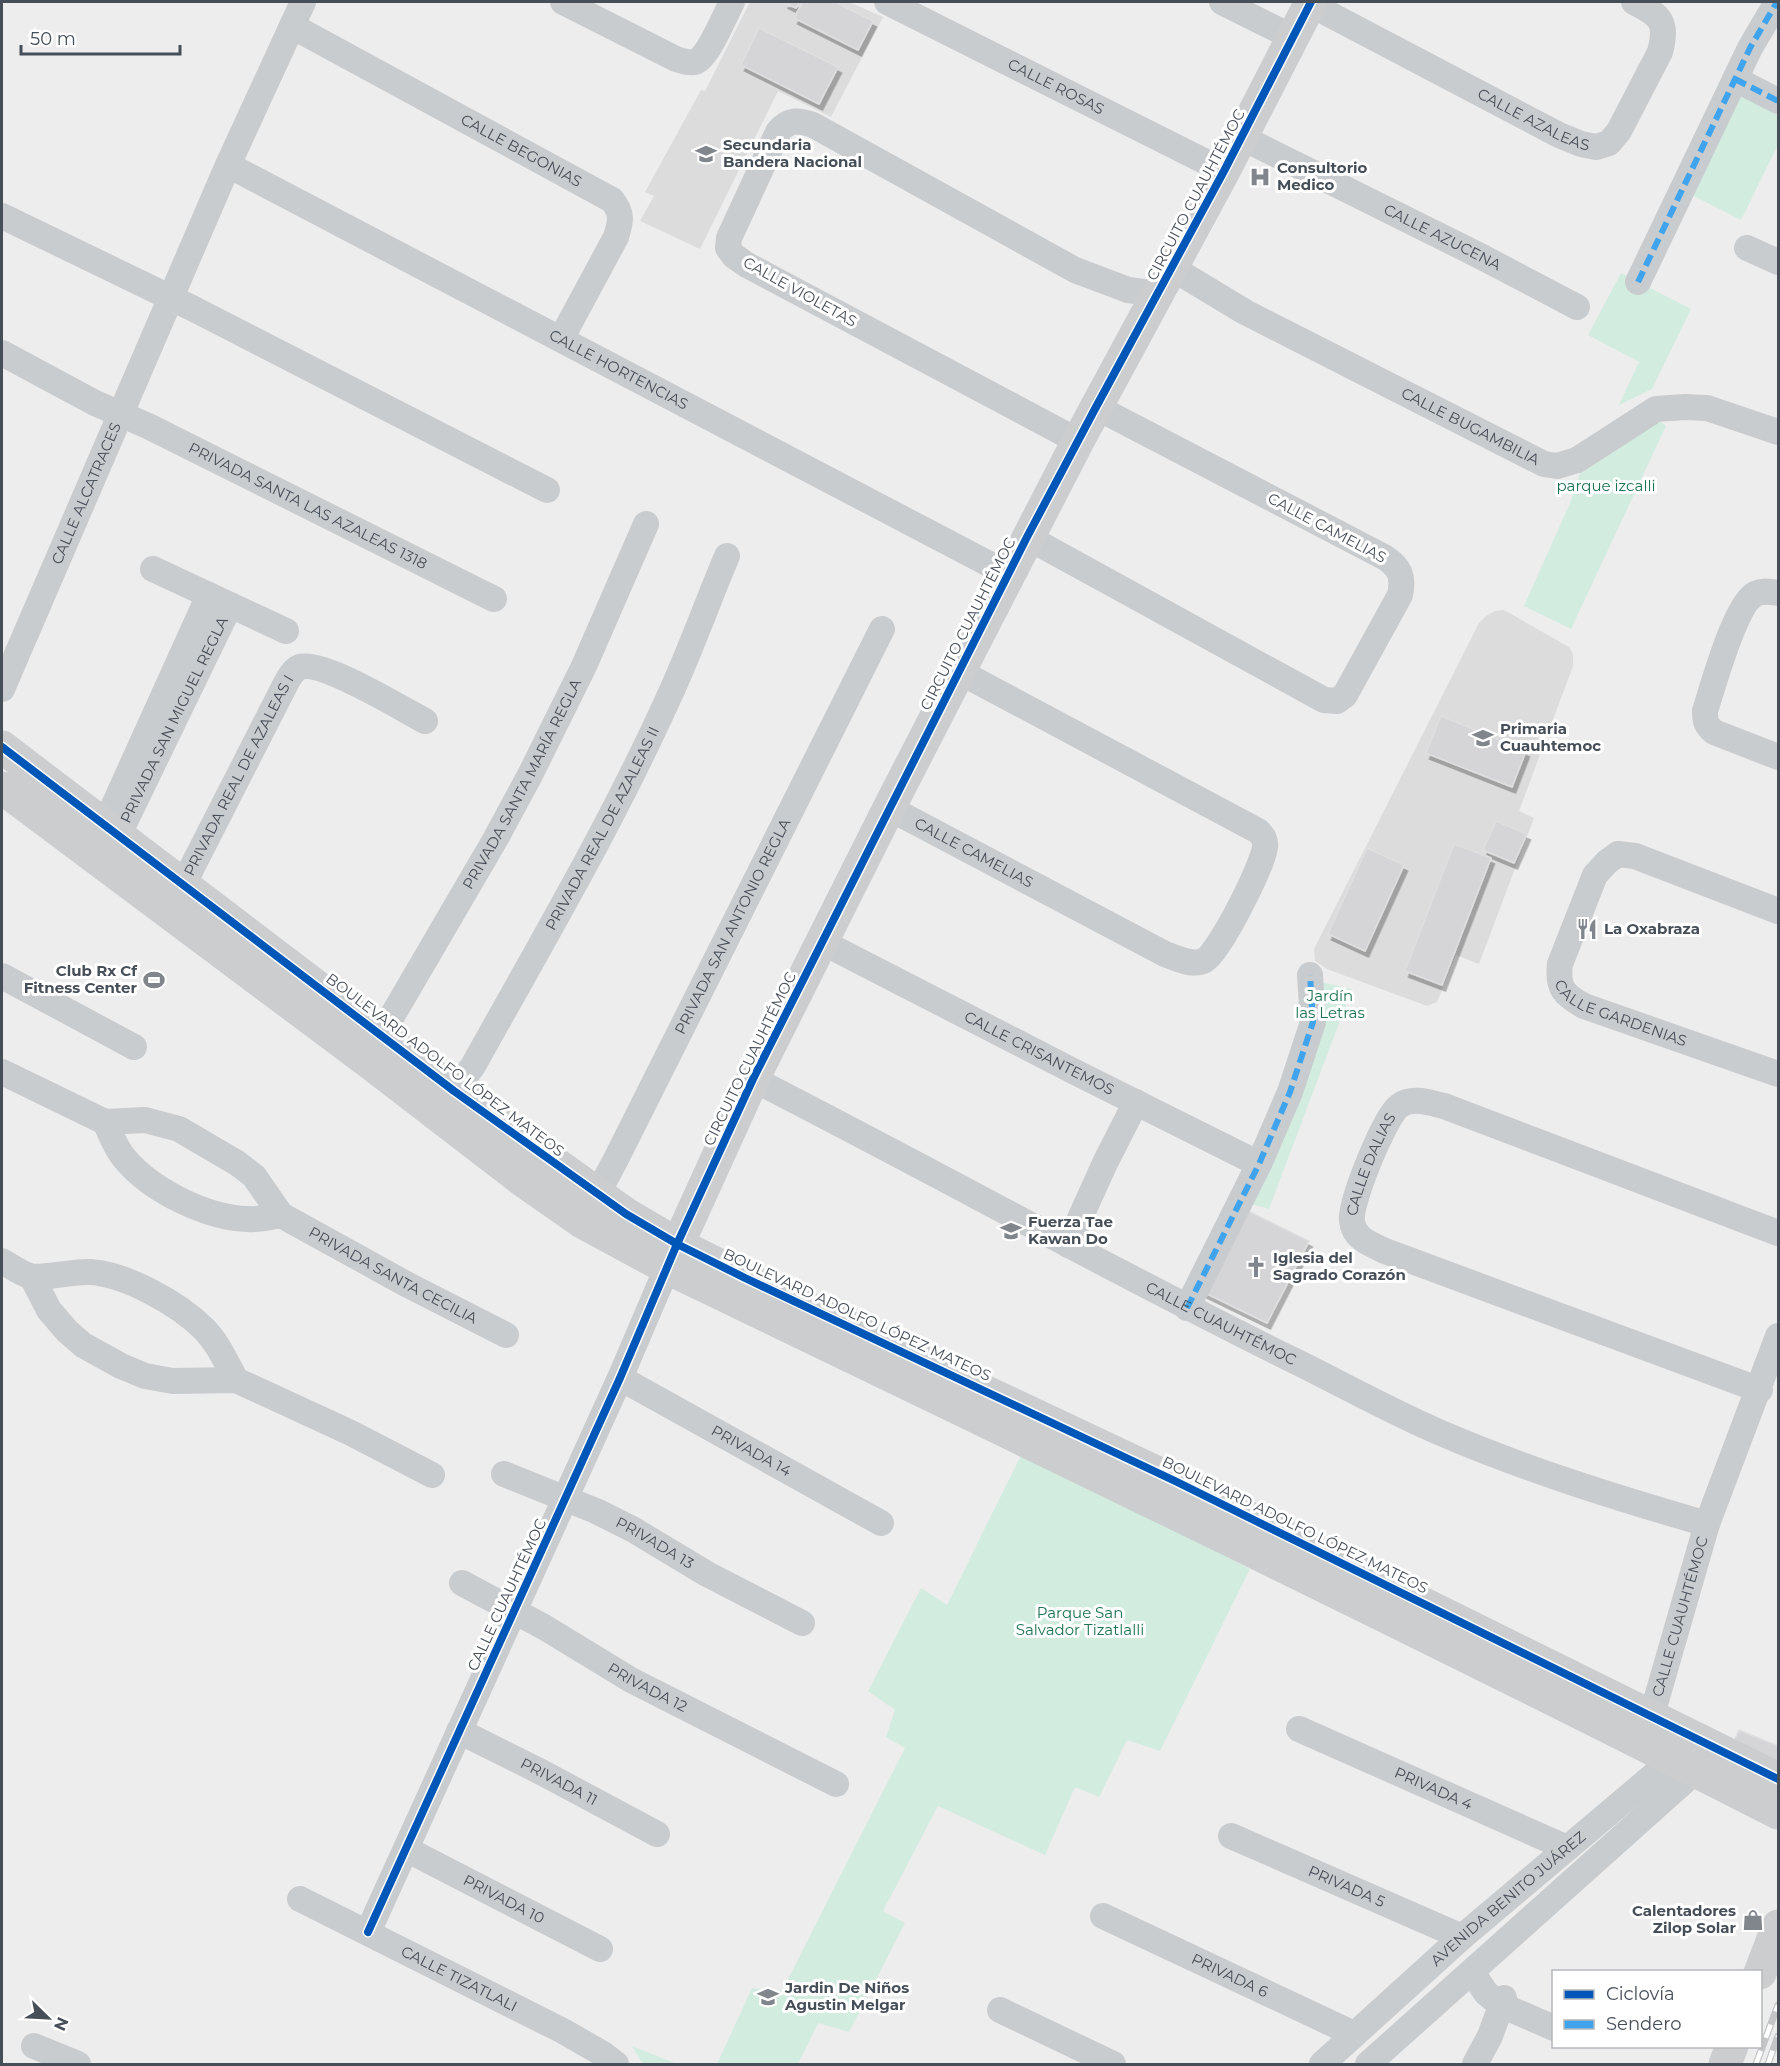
<svg xmlns="http://www.w3.org/2000/svg" width="1780" height="2066" viewBox="0 0 1780 2066" font-family="Montserrat,sans-serif">
  <style>
    .education { fill: #dcdcdc }
    .green { fill: #d2ecdf }
    .building { fill: #d5d5d7; stroke: #dfdfe0; stroke-width: 1.5; filter: url(#shadow) }
    .lines { fill: none; stroke-linecap: round; stroke-linejoin: round }
    .street { stroke: #c9ccce; stroke-width: 26 }
    .secondary { stroke: #cbcdcf; stroke-width: 33 }
    .rail-casing { stroke: #c4c5c7; stroke-width: 7 }
    .rail { stroke: #fff; stroke-width: 4.5; stroke-dasharray: 14; stroke-linecap: butt }
    .quiet { stroke: #3fa4ed; stroke-width: 6; stroke-dasharray: 12 6; stroke-linecap: butt }
    .cycleway-casing { stroke: #fff; stroke-width: 11 }
    .cycleway { stroke: #0057b8; stroke-width: 8 }
    .labels { text-anchor: middle; stroke-width: 6; stroke-linejoin: round; paint-order: stroke }
    .street-label { font-size: 15px; fill: #464e58; stroke: #fff }
    .poi-label { font-size: 15px; font-weight: bold; fill: #464e58; stroke: #fff; text-anchor: start }
    .park-label { font-size: 15px; fill: #1c7452; stroke: #fff }
  </style>
  <defs>
    <filter id="shadow"><feDropShadow dx="3.5" dy="6" stdDeviation="0" flood-color="#0004"/></filter>
  </defs>
  <rect width="100%" height="100%" fill="#eeeded"/>
  <path class="education" d="M750 2H849L883 17 831 117 778 91 700 249 640 221 654 196 645 192 701 90 705 91Z
    M1504 610 1569 647 1573 654V666L1519 811 1534 818 1479 964 1456 955 1437 1002 1427 1006 1327 969 1315 961 1314 949 1479 623 1486 616 1495 611Z"/>
  <path class="green" d="M1737 82 1778 103V145L1741 220 1682 190Z
    M1621 273 1691 309 1652 389 1619 405 1639 362 1588 335Z
    M1656 418 1666 426 1571 629 1524 606 1570 503 1582 467Z
    M1316 981 1352 989 1269 1209 1245 1202Z
    M1024 1449 1250 1569 1160 1751 1127 1740 1099 1797 1075 1787 1045 1855 938 1806 883 1911 905 1923 849 2032 818 2023 798 2064H717L752 1988 782 1991 905 1748 886 1737 895 1710 868 1691 921 1588 947 1605Z
    M632 2046 677 2064H643Z"/>
  <path class="building" d="M784 2H800L796 8Z
    M803 2H835L873 21 858 50 794 18Z
    M759 28 838 67 819 104 741 65Z
    M1441 716 1526 751 1512 787 1426 753Z
    M1496 821 1527 834 1514 863 1483 850Z
    M1454 844 1491 858 1442 985 1405 971Z
    M1367 848 1404 865 1365 951 1328 934Z
    M1244 1209 1309 1241 1267 1323 1203 1292Z
    M1739 1730 1778 1746V1768L1732 1745Z"/>
  <g class="lines">
    <g class="street">
      <path d="M563 2 676 59C682 61 689 63 695 62 707 60 726 13 732 2"/>
      <path id="s1" d="M887 2 1224 171"/>
      <path d="M1222 2 1292 37"/>
      <path id="s2" d="M1310 4 1559 135 1581 144 1596 147 1609 143 1619 131 1660 52C1668 21 1660 15 1634 2"/>
      <path id="s3" d="M292 26 612 200C623 214 621 221 616 237L561 339"/>
      <path d="M1735 79 1778 101"/>
      <path id="s4" d="M1241 137 1480 256 1577 307"/>
      <path id="s5" d="M228 165 1010 575"/>
      <path d="M2 216 192 308 547 490"/>
      <path d="M1747 248 1778 262"/>
      <path id="s6" d="M1172 268 1245 312 1544 464 1557 466 1577 460 1656 409 1685 407 1707 408 1778 432"/>
      <path d="M1638 282 1750 48 1777 2"/>
      <path id="s7" d="M2 353 95 403 148 426 494 599"/>
      <path d="M1078 441 747 265 734 256 728 248 729 238 778 132C788 119 798 120 813 125L1075 270 1128 290 1159 294"/>
      <path d="M1027 537 1324 700 1337 701 1345 695 1400 595C1404 577 1400 567 1384 557L1096 407"/>
      <path d="M153 569 286 631"/>
      <path d="M1778 593C1770 592 1764 590 1755 594 1735 605 1713 686 1705 711 1705 722 1706 725 1714 732L1778 757"/>
      <path id="s8" d="M2 689 228 165 303 2"/>
      <path id="s9" d="M889 808 1165 954C1176 958 1193 967 1205 960 1220 951 1263 865 1265 847 1266 840 1263 836 1258 831L960 672"/>
      <path d="M109 816 209 595"/>
      <path id="s10" d="M118 836 230 605"/>
      <path id="s11" d="M183 885 283 689C287 681 292 670 300 667 323 660 402 709 425 721"/>
      <path id="s12" d="M1778 911 1635 856 1618 854 1607 862 1595 875 1560 964C1557 988 1564 995 1584 1006L1778 1074"/>
      <path id="s13" d="M822 942 1071 1070 1259 1164"/>
      <path d="M2 976 134 1047"/>
      <path id="s14" d="M381 1035 496 838 531 773 584 666 646 524"/>
      <path id="s15" d="M2 1072 105 1122 145 1120 179 1129 237 1163 254 1176 281 1215 408 1285 506 1335"/>
      <path id="s16" d="M753 1079C937 1173 1117 1274 1303 1365 1349 1388 1394 1413 1441 1433 1527 1470 1617 1498 1707 1524"/>
      <path id="s17" d="M454 1091 473 1066C540 945 611 825 668 699 690 652 707 603 727 556"/>
      <path d="M105 1122C111 1134 116 1149 125 1159 152 1191 207 1218 248 1219 259 1220 270 1217 281 1215"/>
      <path id="s18" d="M589 1210 616 1159 882 629"/>
      <path d="M1068 1245 1105 1163 1136 1102"/>
      <path d="M2 1261C11 1266 20 1273 30 1276 39 1279 76 1271 90 1272 126 1274 179 1304 204 1329 218 1343 226 1362 236 1380"/>
      <path d="M32 1277 49 1310 67 1331 83 1345 121 1366 145 1376 173 1381 236 1380 351 1433 432 1475"/>
      <path d="M1187 1308 1259 1164 1290 1092 1313 1022 1310 975"/>
      <path id="s19" d="M620 1378 881 1523"/>
      <path id="s20" d="M1760 1390 1385 1251C1371 1244 1354 1239 1352 1221 1349 1204 1385 1116 1399 1106 1412 1096 1430 1103 1444 1106L1778 1233"/>
      <path id="s21" d="M504 1474 596 1511 634 1530 707 1574 802 1623"/>
      <path id="s22" d="M462 1583 544 1627 631 1680 836 1784"/>
      <path id="s23" d="M1299 1729 1567 1848"/>
      <path id="s24" d="M459 1731 543 1773 657 1834"/>
      <path id="s25" d="M1647 1732 1707 1524 1778 1336"/>
      <path id="s26" d="M1231 1836 1462 1937"/>
      <path id="s27" d="M406 1849 600 1949"/>
      <path id="s28" d="M300 1899 563 2031 603 2054 616 2064"/>
      <path id="s29" d="M1103 1916 1354 2034"/>
      <path d="M368 1932 620 1378 667 1268"/>
      <path d="M1472 1972 1486 1993 1501 2005 1554 2028"/>
      <path d="M1000 2010 1113 2064"/>
      <path d="M34 2046 78 2064"/>
      <path id="s30" d="M1322 2064 1462 1937 1686 1748"/>
      <path d="M1368 2064 1708 1760"/>
      <path d="M1475 2064 1490 2036 1504 1998"/>
    </g>
    <path class="secondary" d="M2 747 454 1091 626 1214 677 1244 745 1278 1175 1481 1778 1779
      M2 788 370 1063 522 1180 582 1222 667 1268C1039 1447 1411 1626 1778 1813
      M669 1264 753 1079 889 808 1078 441 1224 171 1311 2
      M1760 1973 1778 1926
      M1725 2064 1732 2046"/>
    <defs>
      <path id="rail" d="M1756 2064 1778 2005
        M1768 2064 1778 2036"/>
    </defs>
    <use href="#rail" class="rail-casing"/>
    <use href="#rail" class="rail"/>
    <path class="quiet" d="M1735 79 1778 101
      M1638 282 1750 48 1777 2
      M1187 1308 1259 1164 1290 1092 1313 1022 1310 975"/>
    <defs>
      <path id="cycleway" d="M2 747 454 1091 626 1214 677 1244 745 1278 1175 1481 1778 1779
        M368 1932 620 1378 677 1244 753 1079 1027 537 1096 407 1224 171 1311 2"/>
    </defs>
    <use href="#cycleway" class="cycleway-casing"/>
    <use href="#cycleway" class="cycleway"/>
  </g>
  <defs>
    <symbol id="school-bare" viewBox="-9 -9 18 18"><path d="M0-5L7-2L0 1L-7-2ZM-4 1L0 2.5L4 1V4Q0 6-4 4Z" fill="#81868c" stroke="#fff" stroke-width="2.5" paint-order="stroke"/></symbol>
    <symbol id="hospital-bare" viewBox="-9 -9 18 18"><path d="M-5-5h3v3.5h4V-5h3V5h-3V1.5h-4V5h-3Z" fill="#81868c" stroke="#fff" stroke-width="2.5" paint-order="stroke"/></symbol>
    <symbol id="restaurant-bare" viewBox="-9 -9 18 18"><path d="M-5-6h1v4h1v-4h1v4h1v-4h1v5L-1.5 .5V6h-2V.5L-5-1ZM5-6V6H3V1.5H1.5Q1.5-4 5-6Z" fill="#81868c" stroke="#fff" stroke-width="2.5" paint-order="stroke"/></symbol>
    <symbol id="stadium-bare" viewBox="-9 -9 18 18"><path d="M0-5a6.5 5 0 1 0 0 10a6.5 5 0 1 0 0-10ZM-3.5-1.8h7v3.6h-7Z" fill="#81868c" stroke="#fff" stroke-width="2.5" paint-order="stroke"/></symbol>
    <symbol id="church-bare" viewBox="-9 -9 18 18"><path d="M-1.2-6h2.4v3.5h3.3v2.4h-3.3V6h-2.4V-.1h-3.3v-2.4h3.3Z" fill="#81868c" stroke="#fff" stroke-width="2.5" paint-order="stroke"/></symbol>
    <symbol id="shop-bare" viewBox="-9 -9 18 18"><path d="M-5-2.5h2.3a2.7 3.5 0 0 1 5.4 0H5L5.5 6h-11ZM-1.5-2.5h3a1.5 2.3 0 0 0-3 0Z" fill="#81868c" stroke="#fff" stroke-width="2.5" paint-order="stroke"/></symbol>
  </defs>
  <g fill-rule="evenodd">
    <use href="#school-bare" x="691" y="139" width="30" height="30"/>
    <use href="#hospital-bare" x="1245" y="162" width="30" height="30"/>
    <use href="#school-bare" x="1468" y="723" width="30" height="30"/>
    <use href="#restaurant-bare" x="1572" y="914" width="30" height="30"/>
    <use href="#stadium-bare" x="139" y="965" width="30" height="30"/>
    <use href="#school-bare" x="996" y="1216" width="30" height="30"/>
    <use href="#church-bare" x="1241" y="1252" width="30" height="30"/>
    <use href="#shop-bare" x="1738" y="1905" width="30" height="30"/>
    <use href="#school-bare" x="753" y="1982" width="30" height="30"/>
  </g>
  <g class="labels">
    <g class="street-label">
      <text dy="5" stroke="none"><textPath href="#s1" startOffset="189">CALLE ROSAS</textPath></text>
      <text dy="5" stroke="none"><textPath href="#s2" startOffset="252">CALLE AZALEAS</textPath></text>
      <text dy="5" stroke="none"><textPath href="#s3" startOffset="261">CALLE BEGONIAS</textPath></text>
      <text transform="translate(1196 195) rotate(-62)" y="5">CIRCUITO CUAUHTÉMOC</text>
      <text dy="5" stroke="none"><textPath href="#s4" startOffset="225">CALLE AZUCENA</textPath></text>
      <text transform="translate(800 292) rotate(29)" y="5">CALLE VIOLETAS</text>
      <text dy="5" stroke="none"><textPath href="#s5" startOffset="441">CALLE HORTENCIAS</textPath></text>
      <text dy="5" stroke="none"><textPath href="#s6" startOffset="338">CALLE BUGAMBILIA</textPath></text>
      <text dy="5" stroke="none"><textPath href="#s8" startOffset="213">CALLE ALCATRACES</textPath></text>
      <text dy="5" stroke="none"><textPath href="#s7" startOffset="342">PRIVADA SANTA LAS AZALEAS 1318</textPath></text>
      <text transform="translate(1327 528) rotate(28)" y="5">CALLE CAMELIAS</text>
      <text transform="translate(968 624) rotate(-63)" y="5">CIRCUITO CUAUHTÉMOC</text>
      <text dy="5" stroke="none"><textPath href="#s10" startOffset="129">PRIVADA SAN MIGUEL REGLA</textPath></text>
      <text dy="5" stroke="none"><textPath href="#s11" startOffset="123">PRIVADA REAL DE AZALEAS I</textPath></text>
      <text dy="5" stroke="none"><textPath href="#s14" startOffset="288">PRIVADA SANTA MARÍA REGLA</textPath></text>
      <text dy="5" stroke="none"><textPath href="#s17" startOffset="302">PRIVADA REAL DE AZALEAS II</textPath></text>
      <text dy="5" stroke="none"><textPath href="#s9" startOffset="96">CALLE CAMELIAS</textPath></text>
      <text dy="5" stroke="none"><textPath href="#s18" startOffset="318">PRIVADA SAN ANTONIO REGLA</textPath></text>
      <text dy="5" stroke="none"><textPath href="#s12" startOffset="386">CALLE GARDENIAS</textPath></text>
      <text dy="5" stroke="none"><textPath href="#s13" startOffset="244">CALLE CRISANTEMOS</textPath></text>
      <text transform="translate(750 1059) rotate(-64)" y="5">CIRCUITO CUAUHTÉMOC</text>
      <text transform="translate(445 1065) rotate(37)" y="5">BOULEVARD ADOLFO LÓPEZ MATEOS</text>
      <text dy="5" stroke="none"><textPath href="#s20" startOffset="507">CALLE DALIAS</textPath></text>
      <text dy="5" stroke="none"><textPath href="#s15" startOffset="453">PRIVADA SANTA CECILIA</textPath></text>
      <text transform="translate(857 1315) rotate(25)" y="5">BOULEVARD ADOLFO LÓPEZ MATEOS</text>
      <text dy="5" stroke="none"><textPath href="#s16" startOffset="528">CALLE CUAUHTÉMOC</textPath></text>
      <text dy="5" stroke="none"><textPath href="#s19" startOffset="150">PRIVADA 14</textPath></text>
      <text transform="translate(1295 1525) rotate(26)" y="5">BOULEVARD ADOLFO LÓPEZ MATEOS</text>
      <text dy="5" stroke="none"><textPath href="#s21" startOffset="166">PRIVADA 13</textPath></text>
      <text transform="translate(507 1595) rotate(-65)" y="5">CALLE CUAUHTÉMOC</text>
      <text dy="5" stroke="none"><textPath href="#s25" startOffset="120">CALLE CUAUHTÉMOC</textPath></text>
      <text dy="5" stroke="none"><textPath href="#s22" startOffset="213">PRIVADA 12</textPath></text>
      <text dy="5" stroke="none"><textPath href="#s24" startOffset="112">PRIVADA 11</textPath></text>
      <text dy="5" stroke="none"><textPath href="#s23" startOffset="147">PRIVADA 4</textPath></text>
      <text dy="5" stroke="none"><textPath href="#s26" startOffset="126">PRIVADA 5</textPath></text>
      <text dy="5" stroke="none"><textPath href="#s27" startOffset="110">PRIVADA 10</textPath></text>
      <text dy="5" stroke="none"><textPath href="#s30" startOffset="249">AVENIDA BENITO JUÁREZ</textPath></text>
      <text dy="5" stroke="none"><textPath href="#s29" startOffset="140">PRIVADA 6</textPath></text>
      <text dy="5" stroke="none"><textPath href="#s28" startOffset="178">CALLE TIZATLALI</textPath></text>
    </g>
    <g class="poi-label">
      <text x="723" y="150">Secundaria<tspan x="723" dy="17">Bandera Nacional</tspan></text>
      <text x="1277" y="173">Consultorio<tspan x="1277" dy="17">Medico</tspan></text>
      <text x="1500" y="734">Primaria<tspan x="1500" dy="17">Cuauhtemoc</tspan></text>
      <text x="1604" y="934">La Oxabraza</text>
      <text x="137" y="976" text-anchor="end">Club Rx Cf<tspan x="137" dy="17">Fitness Center</tspan></text>
      <text x="1028" y="1227">Fuerza Tae<tspan x="1028" dy="17">Kawan Do</tspan></text>
      <text x="1273" y="1263">Iglesia del<tspan x="1273" dy="17">Sagrado Corazón</tspan></text>
      <text x="1736" y="1916" text-anchor="end">Calentadores<tspan x="1736" dy="17">Zilop Solar</tspan></text>
      <text x="785" y="1993">Jardin De Niños<tspan x="785" dy="17">Agustin Melgar</tspan></text>
    </g>
    <g class="park-label">
      <text x="1606" y="491">parque izcalli</text>
      <text x="1330" y="1001">Jardín<tspan x="1330" dy="17">las Letras</tspan></text>
      <text x="1080" y="1618">Parque San<tspan x="1080" dy="17">Salvador Tizatlalli</tspan></text>
    </g>
  </g>
  <rect width="1780" height="2066" fill="none" stroke="#464e58" stroke-width="6"/>
  <rect x="1552" y="1970" width="210" height="78" fill="#ffffff" stroke="#b5b8bc" stroke-width="1.5"/>
  <rect x="1564" y="1990" width="30" height="9" fill="#0057b8" stroke="#b5b8bc" stroke-width="1.5"/>
  <text x="1606" y="2000" font-size="18" fill="#464e58">Ciclovía</text>
  <rect x="1564" y="2020" width="30" height="9" fill="#3fa4ed" stroke="#b5b8bc" stroke-width="1.5"/>
  <text x="1606" y="2030" font-size="18" fill="#464e58">Sendero</text>
  <g transform="translate(48 2018) rotate(114)" stroke="#ffffff" stroke-width="4.5" paint-order="stroke">
  <path d="M0-4.5L10 22L0 15L-10 22Z" fill="#464e58"/>
  <text y="-9" font-size="16" font-weight="bold" text-anchor="middle" fill="#464e58">N</text>
  </g>
  <path d="M21 45v9h159v-9" fill="none" stroke="#464e58" stroke-width="3"/>
  <text x="30" y="45" font-size="18" fill="#464e58" stroke="#ffffff" stroke-width="4.5" paint-order="stroke">50 m</text>
</svg>
